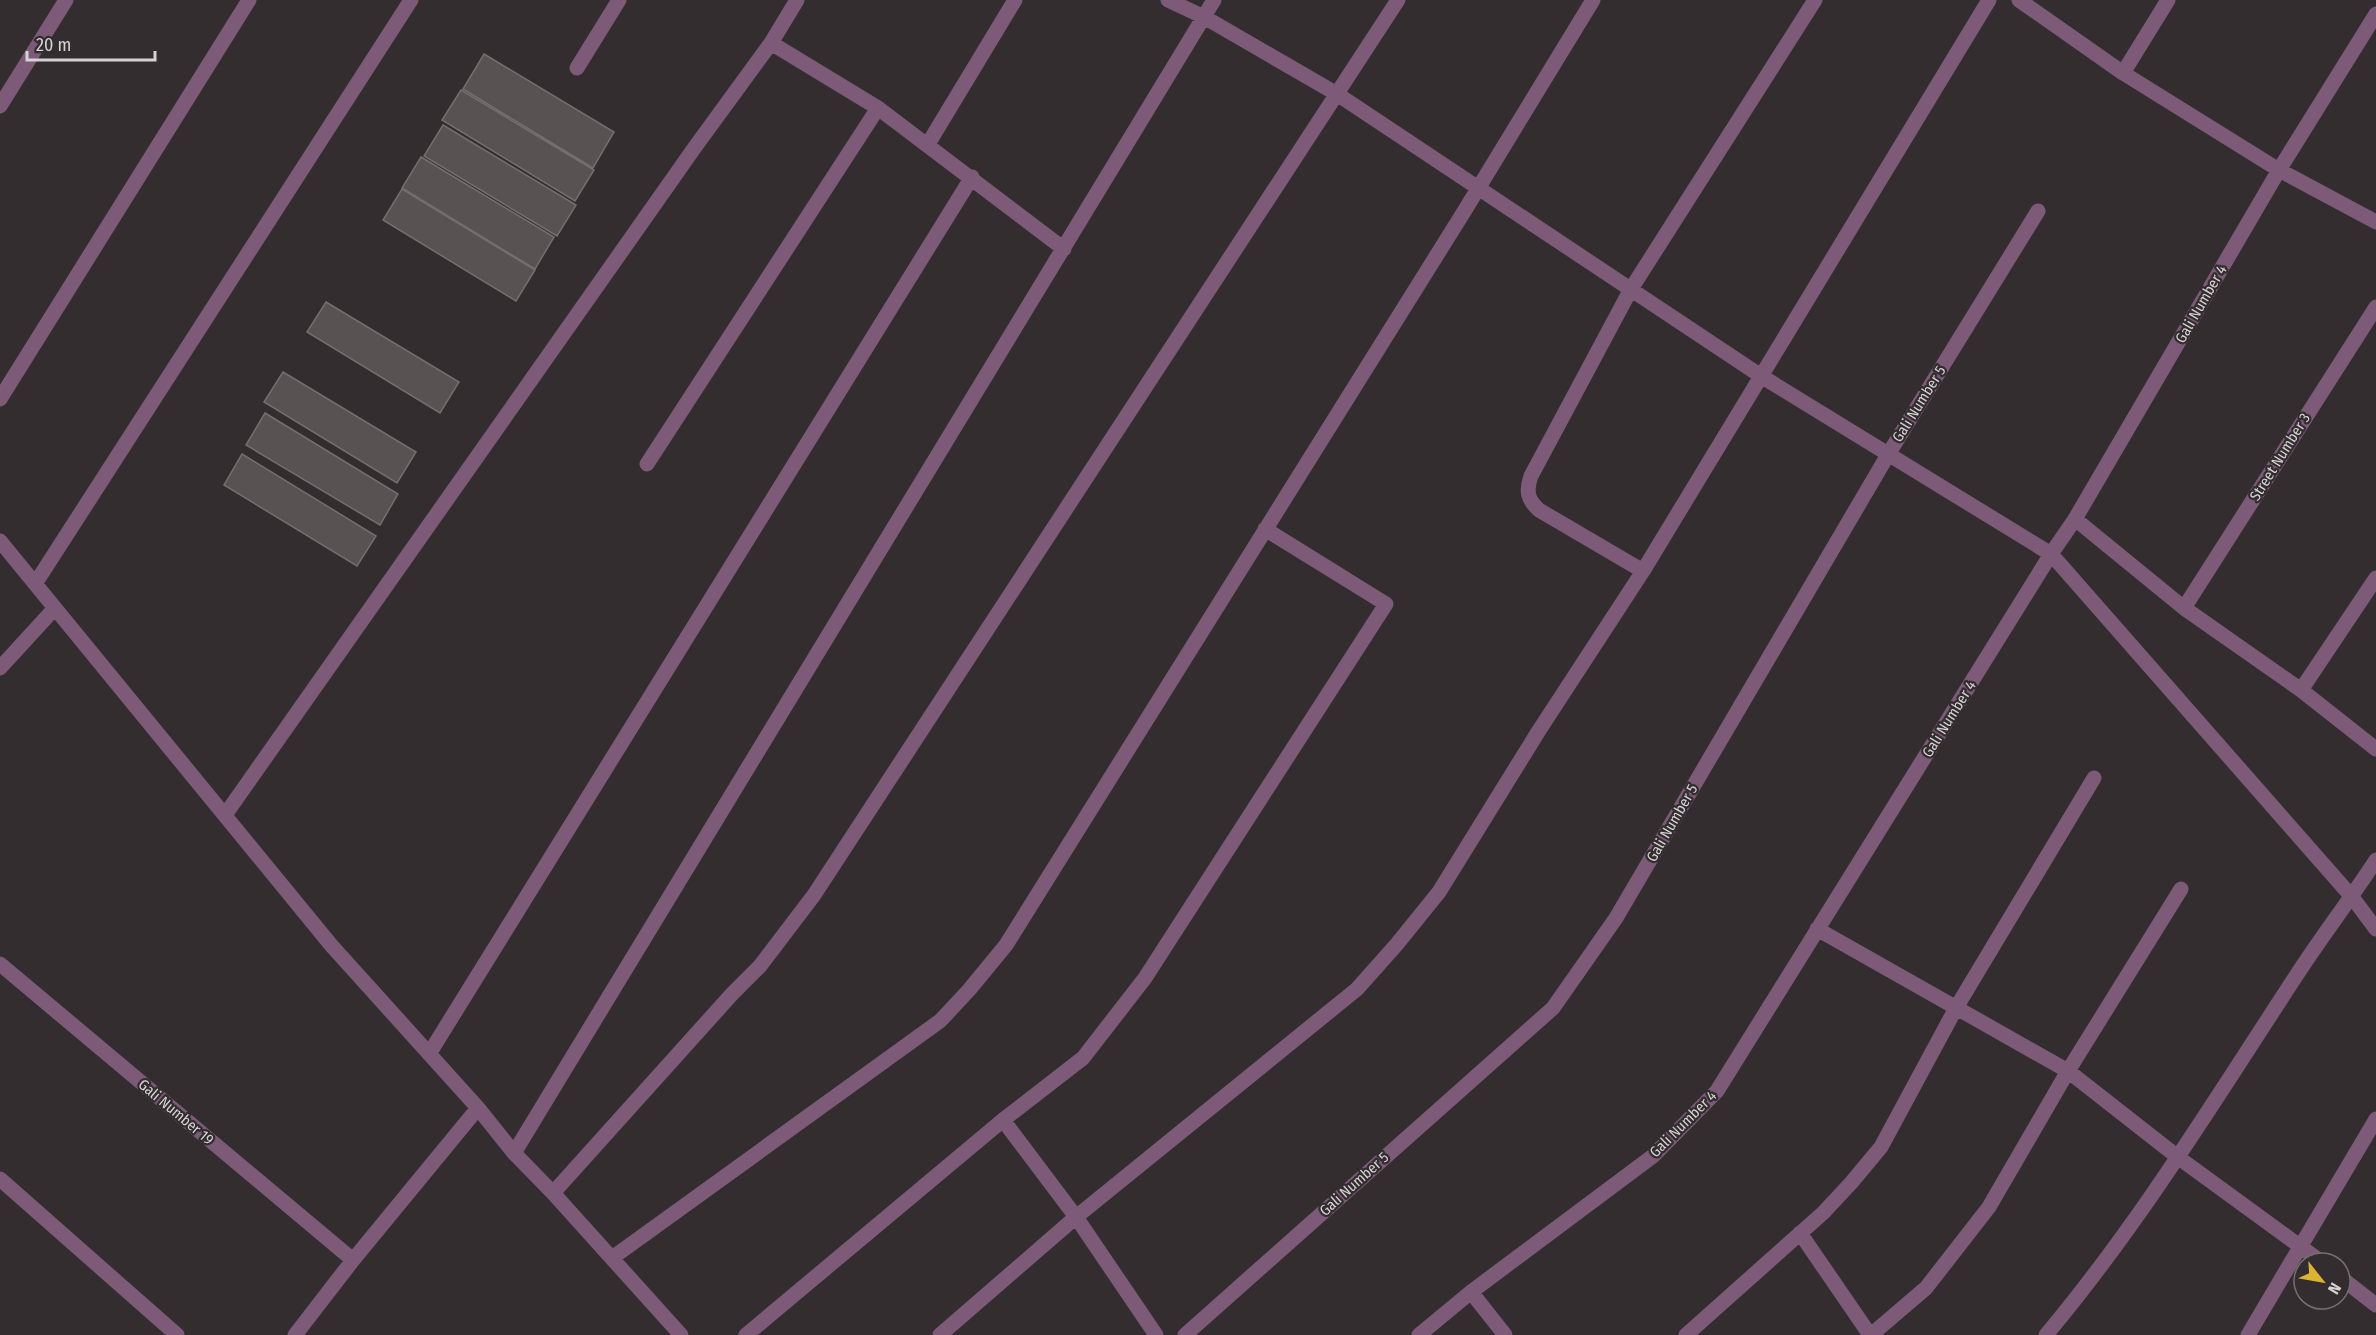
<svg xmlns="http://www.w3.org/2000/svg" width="2376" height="1335" viewBox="0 0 2376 1335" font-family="'Fira Sans Condensed',sans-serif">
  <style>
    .building { fill: #595253; stroke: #756e6f; stroke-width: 1.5 }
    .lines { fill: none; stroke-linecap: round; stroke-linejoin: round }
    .street { stroke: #7d5a77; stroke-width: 15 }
    .labels { text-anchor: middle; stroke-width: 4.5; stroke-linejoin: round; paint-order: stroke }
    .street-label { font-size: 15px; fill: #d5d2d3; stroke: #332d30 }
  </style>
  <rect width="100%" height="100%" fill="#332d30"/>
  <path class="building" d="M484 54 614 132 593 168 463 89Z
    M461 90 594 170 575 201 442 120Z
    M443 125 576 205 557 236 424 156Z
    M421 157 554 237 535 269 402 188Z
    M402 189 535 270 516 301 383 220Z
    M326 302 459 382 440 413 307 332Z
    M283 372 416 452 397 483 264 402Z
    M265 413 398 494 380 525 246 445Z
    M242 454 376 536 357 566 224 485Z"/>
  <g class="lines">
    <path class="street" d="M1168 0 1204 17 1337 94 1761 376 2051 554 2352 897 2376 929
      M2019 0 2123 73 2279 170 2376 222
      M771 43 878 108 1064 249
      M577 68 619 0
      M2123 73 2168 0
      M0 106 66 0
      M928 144 1015 0
      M0 399 249 0
      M647 464 878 108
      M2075 519 2184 608 2301 690 2376 749
      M0 541 331 945 478 1108 514 1153 553 1193 681 1335
      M1643 571 1539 510C1527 499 1526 491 1531 476L1631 289 1815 0
      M35 584 411 0
      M2184 608 2376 307
      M0 668 55 608
      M2301 690 2376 578
      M225 815 695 147 771 43 797 0
      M1817 929 2068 1071 2179 1158 2323 1263
      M0 964 353 1260
      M429 1054 972 177
      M1003 1120 1076 1217 1156 1335
      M514 1153 1214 0
      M0 1179 177 1335
      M553 1193 732 994 760 966 814 895 1398 0
      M1800 1233 1870 1335
      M612 1258 940 1021 969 990 1006 945 1465 210 1593 0
      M2340 1277 2376 1305
      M1471 1292 1505 1335
      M295 1335 353 1260 478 1108
      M746 1335 1003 1120 1083 1058 1145 978 1386 604 1265 529
      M940 1335 1076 1217 1357 989 1397 944 1439 892 1538 732 1643 571 1989 0
      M1185 1335 1553 1008 1616 918 1889 453 2038 211
      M1419 1335 1471 1292 1653 1156 1717 1091 2051 554 2075 519 2279 170 2376 14
      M1686 1335 1823 1213 1851 1183 1881 1147 1956 1008 2094 778
      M1871 1335 1926 1288 1989 1207 2068 1071 2181 889
      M2046 1335C2140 1223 2216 1098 2296 976 2321 937 2350 900 2376 860
      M2248 1335 2376 1119"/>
  </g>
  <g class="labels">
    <g class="street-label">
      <text transform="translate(2201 304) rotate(-60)" y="5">Gali Number 4</text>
      <text transform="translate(1919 404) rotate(-58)" y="5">Gali Number 5</text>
      <text transform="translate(2280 457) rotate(-58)" y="5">Street Number 3</text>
      <text transform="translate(1949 719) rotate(-58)" y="5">Gali Number 4</text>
      <text transform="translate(1672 823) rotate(-60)" y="5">Gali Number 5</text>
      <text transform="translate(176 1112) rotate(40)" y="5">Gali Number 19</text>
      <text transform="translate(1683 1124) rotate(-45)" y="5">Gali Number 4</text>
      <text transform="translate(1354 1184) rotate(-42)" y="5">Gali Number 5</text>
    </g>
  </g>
  <g transform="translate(2322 1281) rotate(121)"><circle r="28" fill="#332d30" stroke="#746f71" stroke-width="1.5"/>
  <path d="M0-4.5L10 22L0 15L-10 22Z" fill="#dcb233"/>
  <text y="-9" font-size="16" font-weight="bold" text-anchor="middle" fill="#d5d2d3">N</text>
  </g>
  <path d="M27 51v9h128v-9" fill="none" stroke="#d5d2d3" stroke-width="3"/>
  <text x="36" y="51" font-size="18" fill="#d5d2d3" stroke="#332d30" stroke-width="4.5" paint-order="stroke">20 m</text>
</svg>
